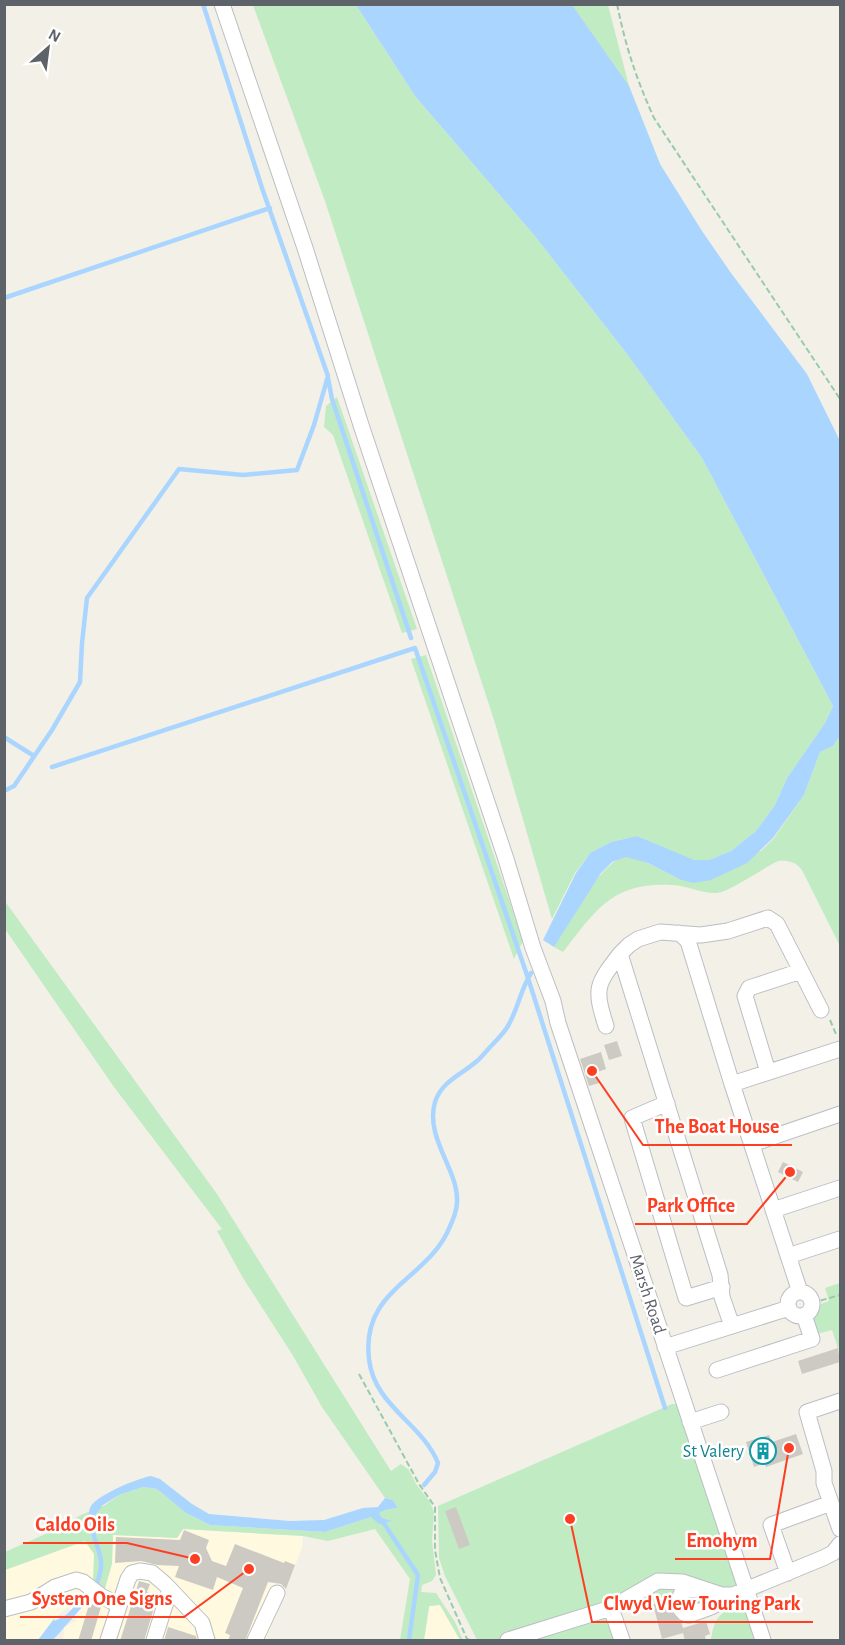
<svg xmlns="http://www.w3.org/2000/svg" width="845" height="1645" viewBox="0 0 845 1645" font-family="'Alegreya Sans',sans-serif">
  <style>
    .commercial { fill: #fff9df }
    .green { fill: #c1ebc3 }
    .water { fill: #aad5ff }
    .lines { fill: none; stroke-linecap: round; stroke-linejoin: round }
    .stream { stroke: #aad5ff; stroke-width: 4.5 }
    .building { fill: #cdcac4 }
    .minor-casing { stroke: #bbbec3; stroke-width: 17 }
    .path { stroke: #98cbaa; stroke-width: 2; stroke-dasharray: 6 3; stroke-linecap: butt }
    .minor { stroke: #fff; stroke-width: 15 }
    .labels { text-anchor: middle; stroke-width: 5; stroke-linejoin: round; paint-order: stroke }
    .street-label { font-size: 18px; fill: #5e6269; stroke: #fff }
    .culture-label { font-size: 18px; fill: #0d838f; stroke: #fff; text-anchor: end }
    .leader { fill: none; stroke: #fc3f23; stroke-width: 2 }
    .callout-dot { fill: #fc3f23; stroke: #fff; stroke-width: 2 }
    .callout-label { font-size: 20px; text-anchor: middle; font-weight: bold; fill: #fc3f23; stroke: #fff; stroke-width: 5; stroke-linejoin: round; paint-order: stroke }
  </style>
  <rect width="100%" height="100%" fill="#f2f0e7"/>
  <path class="commercial" d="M183 1529 303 1536 302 1548 266 1640H63L64 1627 76 1621 68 1607 54 1619 38 1640H5V1570L85 1541 94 1554 93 1583 112 1564 113 1535 177 1538Z
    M440 1605 460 1640H424L430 1606Z"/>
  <path class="green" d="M253 5H356L415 96 534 235 627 354 702 458 833 706 825 723 787 778 775 805 756 831 731 851 709 860 694 861 637 836 611 842 590 853 575 873 552 919 494 720 408 457 325 201Z
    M542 5H608L629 86 660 164Z
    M337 397 417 629 402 633 333 435 324 427 326 406Z
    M426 655 523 941 514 959 411 659Z
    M840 736V946L802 870C796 862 788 860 778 861 764 868 728 892 717 893 702 894 686 885 671 885 612 882 596 910 563 952L554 947C567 926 600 862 624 857 637 855 666 873 679 879L761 851 774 838 804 795 820 752 833 746Z
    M4 900 217 1194 391 1471 401 1464 409 1470 416 1484 430 1502 434 1512 432 1540 436 1575 432 1581 422 1585 421 1592 436 1593 455 1622 463 1640H460L440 1605 429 1606 424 1640H400L410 1579 375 1529 328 1541 303 1536 183 1529 177 1538 113 1535 112 1564 104 1592 93 1583 94 1554 85 1541 5 1570V1552L59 1528 81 1515 105 1505 119 1495 143 1487 157 1489 186 1513 210 1525 325 1532 371 1517 383 1522 390 1521 382 1518 378 1513 385 1510 398 1508 393 1500 385 1498 322 1407 292 1354 243 1278 217 1231 222 1229 114 1087 5 929Z
    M840 1283V1354L832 1330 817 1334 810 1316 815 1311 818 1305 829 1301 825 1288Z
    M672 1404H678L737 1572 736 1587 708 1612 681 1620 674 1598 619 1610 628 1640H477L445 1576 439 1558 438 1506Z
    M733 1608 746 1611 758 1640H711C713 1625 717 1613 733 1608Z"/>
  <path class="water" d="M356 5H572L629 86 660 164 702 231 731 273 807 374 840 441V736L833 746 820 752 804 795 773 838 747 863 711 880 693 883 679 879 648 863 626 857 612 862 601 873 554 947 543 940 576 873 590 853 611 842 637 836 694 860H709L731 851 756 831 775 805 787 778 825 723 833 706 702 458 627 354 534 235 415 96Z
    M151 1476 160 1479 192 1504 209 1514 290 1521 324 1520 363 1508 378 1507 385 1498 393 1500 398 1508 385 1510 379 1513 382 1518 392 1521 379 1524 371 1517 325 1532 210 1525 186 1513 157 1489 143 1487 119 1495 95 1510 92 1521 93 1536C91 1528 87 1516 90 1508 94 1496 138 1478 151 1476Z
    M88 1593 92 1596 53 1640H38L54 1619 55 1621 66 1615Z"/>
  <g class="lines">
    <path class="stream" d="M4 298 270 208
      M328 378 332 399 411 638
      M4 737 34 756
      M52 767 415 648 528 978 665 1408
      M4 791 14 786 52 730 80 682 82 643 87 598 179 469 243 475 297 470 314 425 328 376 262 188 203 4
      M424 1485 435 1472 438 1463C422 1423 374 1406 369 1359 361 1291 423 1281 447 1233 452 1222 458 1210 457 1198 456 1167 425 1137 435 1102 442 1081 461 1075 477 1061 482 1057 487 1050 492 1045 498 1039 506 1031 509 1024 518 1008 521 989 531 973
      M383 1522 418 1575 409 1640
      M96 1587C98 1579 102 1571 101 1563 101 1545 81 1522 99 1507"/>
  </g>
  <path class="building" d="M617 1041 622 1056 609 1060 604 1045Z
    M601 1052 606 1069 595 1073 599 1083 589 1086 580 1059Z
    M783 1162 803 1172 798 1182 778 1172Z
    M838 1348 840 1362 802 1374 798 1361Z
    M796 1434 803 1454 766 1467 765 1463 754 1467 746 1442 769 1435 772 1442Z
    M456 1507 470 1545 459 1549 445 1511Z
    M184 1530 209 1540 206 1548 212 1561 226 1566 235 1544 284 1563 285 1561 295 1565 286 1589 281 1584 268 1582 245 1641H228L230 1635 225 1633 243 1588 217 1577 213 1590 175 1577 179 1566 157 1565 141 1561 115 1563 116 1537 180 1540Z
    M139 1581 150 1584 147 1592 158 1595 144 1641H120Z
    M669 1600V1609L681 1622 683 1628 706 1621 710 1634 705 1636 706 1641H685L683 1633 662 1639 653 1604Z
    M94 1603 101 1607 91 1641H78L88 1608Z
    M168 1627 196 1636 197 1641H164Z"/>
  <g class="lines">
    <defs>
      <path id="minor" d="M222 4 305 248 361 425 506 859 533 948 553 1001 558 1023 763 1640
        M679 933 688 941 732 1084 840 1049
        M606 1026C594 988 596 985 620 954
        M768 1072 745 996 749 988 801 971
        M732 1084 800 1292
        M667 1103 632 1118 686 1298 722 1287
        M752 1144 840 1114
        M773 1210 840 1188
        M788 1256 840 1239
        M788 1304a12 12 0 1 1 24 0a12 12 0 1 1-24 0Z
        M732 1326 722 1297 720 1275 620 954 629 945 638 939 660 932 701 935 728 931 768 918 777 924 821 1010
        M665 1347 789 1308
        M717 1370 812 1339 804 1315
        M840 1401 807 1412 824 1471V1483L840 1529
        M690 1422 721 1412
        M788 1573 771 1525 831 1503
        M700 1589 687 1590 681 1594 678 1606 684 1613 689 1615 711 1607 733 1595
        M611 1608 622 1640
        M4 1609 31 1602 55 1587 76 1580 83 1582 101 1596 119 1605
        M108 1640 128 1579 132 1573 140 1571 152 1573 165 1584 202 1623 207 1640
        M154 1640 170 1589
        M255 1640 277 1593
        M508 1640 611 1608 658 1581 683 1582 722 1595H733L823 1558 833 1553 840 1544"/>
    </defs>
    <use href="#minor" class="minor-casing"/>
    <path class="path" d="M617 4C626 48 636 78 654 118L840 399
      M830 1020 836 1034
      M812 1303 840 1295
      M359 1374 419 1484 435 1507V1550L440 1578 467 1639 470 1640"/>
    <use href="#minor" class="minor"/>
  </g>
  <defs>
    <symbol id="building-ring" viewBox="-11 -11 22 22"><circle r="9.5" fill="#fff" stroke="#0f9aa8" stroke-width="1.5"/><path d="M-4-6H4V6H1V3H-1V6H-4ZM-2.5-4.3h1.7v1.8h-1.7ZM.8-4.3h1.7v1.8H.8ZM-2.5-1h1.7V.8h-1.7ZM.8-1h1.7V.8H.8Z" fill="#0f9aa8"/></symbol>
  </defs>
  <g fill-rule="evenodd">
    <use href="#building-ring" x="748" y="1436" width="30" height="30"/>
  </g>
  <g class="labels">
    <g class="street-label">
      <text transform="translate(648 1294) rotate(72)" y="6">Marsh Road</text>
    </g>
    <g class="culture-label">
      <text x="744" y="1457">St Valery</text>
    </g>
  </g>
  <path class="leader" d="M592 1071L643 1145H792M790 1172L747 1224H635M195 1559L127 1543H23M789 1448L770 1559H675M249 1569L184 1617H20M570 1519L592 1622H813"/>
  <g class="callout-dot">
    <circle cx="592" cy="1071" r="6"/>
    <circle cx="790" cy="1172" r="6"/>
    <circle cx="195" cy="1559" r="6"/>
    <circle cx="789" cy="1448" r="6"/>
    <circle cx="249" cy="1569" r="6"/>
    <circle cx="570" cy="1519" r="6"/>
  </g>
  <g class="callout-label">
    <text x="717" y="1133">The Boat House</text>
    <text x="691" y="1212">Park Office</text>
    <text x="75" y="1531">Caldo Oils</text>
    <text x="722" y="1547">Emohym</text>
    <text x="102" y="1605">System One Signs</text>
    <text x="702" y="1610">Clwyd View Touring Park</text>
  </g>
  <rect width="845" height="1645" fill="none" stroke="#5e6269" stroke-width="12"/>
  <g transform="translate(48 48) rotate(28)" stroke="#ffffff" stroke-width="4.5" paint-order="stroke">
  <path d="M0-4.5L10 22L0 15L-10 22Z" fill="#5e6269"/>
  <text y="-9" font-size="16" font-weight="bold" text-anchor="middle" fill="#5e6269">N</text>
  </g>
</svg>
